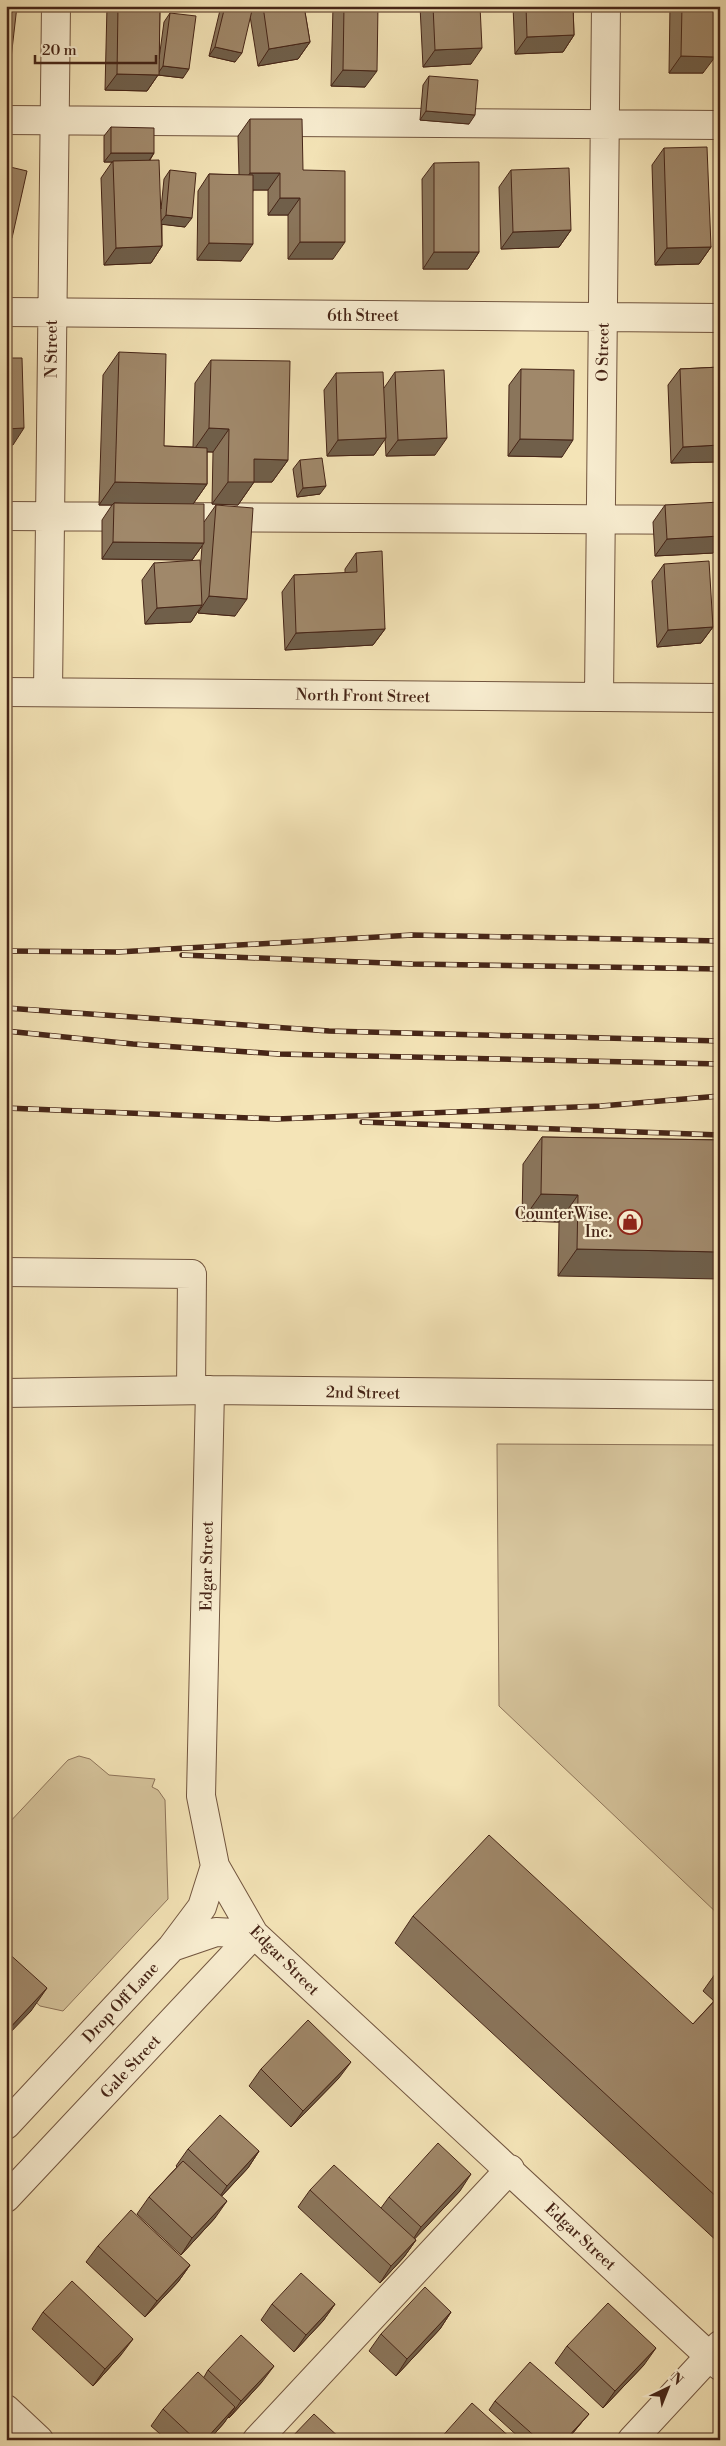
<svg xmlns="http://www.w3.org/2000/svg" width="726" height="2446" viewBox="0 0 726 2446" font-family="'Libre Bodoni',serif">
  <style>
    .green { fill: #d6c49c; stroke: #8e745a }
    .lines { fill: none; stroke-linecap: round; stroke-linejoin: round }
    .minor-casing { stroke: #72553f; stroke-width: 30 }
    .minor { stroke: #f8edd0; stroke-width: 28 }
    .rail-casing { stroke: #462517; stroke-width: 5.5 }
    .rail { stroke: #f8edd0; stroke-width: 4; stroke-dasharray: 11; stroke-linecap: butt }
    .wall { fill: #8a755b; stroke: #462517 }
    .shaded-wall { fill: #705f4a; stroke: #462517 }
    .building { fill: #a0886a; stroke: #462517 }
    .labels { text-anchor: middle; stroke-width: 4.5; stroke-linejoin: round; paint-order: stroke }
    .street-label { font-size: 16px; fill: #462517; stroke: #f8edd0 }
    .poi-label { font-size: 16px; fill: #462517; stroke: #f8edd0; text-anchor: end }
  </style>
  <rect width="100%" height="100%" fill="#f4e4b7"/>
  <filter id="stains"><feTurbulence type="fractalNoise" baseFrequency=".004" numOctaves="4"/><feColorMatrix values="0 0 0 0 .2 0 0 0 0 .09 0 0 0 0 .02 0 0 0 .5 -.17"/></filter>
  <radialGradient id="worn" r=".72"><stop offset=".6" stop-color="#630" stop-opacity="0"/><stop offset="1" stop-color="#630" stop-opacity=".3"/></radialGradient>
  <path class="green" d="M497 1444 720 1445V1916L499 1706Z
    M79 1756 90 1759 109 1775 155 1779 152 1787 158 1790 165 1800 168 1899 63 2011 40 2006 6 1975V1826L68 1760Z"/>
  <g class="lines">
    <defs>
      <path id="minor" d="M6 120 720 125
        M6 312 720 318
        M6 516 720 520
        M6 692 720 698
        M48 692 56 6
        M599 697 606 6
        M6 1272 192 1274 191 1390
        M210 1390 201 1796 215 1866 254 1934 720 2366
        M6 1393 210 1390 720 1395
        M172 1947 216 1932 254 1934
        M6 2125 172 1947 202 1907 215 1866
        M6 2198 254 1934
        M6 2409 39 2440
        M257 2440 510 2169
        M632 2440 720 2345"/>
    </defs>
    <use href="#minor" class="minor-casing"/>
    <use href="#minor" class="minor"/>
    <defs>
      <path id="rail" d="M6 951 118 952 412 935 720 941
        M182 955 412 964 720 969
        M6 1008 329 1031 720 1041
        M6 1031 133 1044 278 1054 720 1064
        M6 1108 277 1119 601 1106 720 1096
        M362 1122 720 1135"/>
    </defs>
    <use href="#rail" class="rail-casing"/>
    <use href="#rail" class="rail"/>
  </g>
  <path class="wall" d="M107 6H160L159 59 164 22 170 13 183 78 158 75 147 91 105 90Z
    M221 6H304L310 42 298 59 258 66 250 16 235 62 209 56Z
    M333 6H378L365 87 331 86Z
    M420 6H480L471 64 423 67Z
    M513 6H573L574 35 563 52 515 54Z
    M670 6H716L703 73H669Z
    M429 76 469 124 420 120 423 85Z
    M250 119 303 170 333 259H288V215H268V190H253L241 261 197 260 198 191 209 174 239 175 238 136Z
    M111 127 154 153 150 160 161 209 164 179 170 170 185 227 162 224V246L151 263 104 265 101 178 112 162H104V136Z
    M664 148 711 247 699 264 655 265 652 165Z
    M434 163 479 252 468 269H423L422 179Z
    M511 170 571 230 559 247 501 249 499 187Z
    M119 352 164 446 193 447 195 383 211 360 288 460 272 482H254L238 505 212 504 213 452H207V484L193 504 204 522 216 505 235 616 198 613V611L191 622 145 624 142 580 154 563 200 573 202 546 192 560 102 559V520L112 505H99L103 375Z
    M720 367V454L714 462 671 463 668 385 680 369Z
    M521 369 562 457 508 456 509 385Z
    M395 372 435 455 386 456 385 439 374 455 327 456 324 390 336 373 384 388Z
    M300 460 320 494 297 497 293 469Z
    M665 505 713 553 655 556 653 522Z
    M356 553 385 629 373 645 285 650 282 592 294 575 345 573V569Z
    M664 564 713 627 701 643 657 647 652 581Z
    M542 1137 720 1140 558 1276 559 1222 522 1221 523 1164Z
    M413 1916 693 2024 714 2001 703 1991 720 1967V2244L395 1943Z
    M261 2069 339 2078 291 2127 249 2086Z
    M188 2149 259 2151 248 2168 221 2197 215 2218 181 2255 137 2214 149 2197 177 2167 176 2166Z
    M310 2190 381 2208 389 2197 460 2191 414 2239 416 2240 404 2257 380 2283 298 2207Z
    M98 2246 190 2265 178 2282 145 2317 86 2262Z
    M272 2304H335L323 2321 294 2352 261 2320Z
    M43 2312 121 2355 93 2386 32 2329Z
    M451 2312 440 2329 396 2376 369 2351 381 2334Z
    M567 2346 644 2365 603 2408 555 2363Z
    M208 2370 262 2382 229 2418 228 2417 224 2423 209 2440H167L151 2426 163 2409 204 2377Z
    M495 2401 582 2422 567 2440H522L489 2410Z"/>
  <path class="shaded-wall" d="M574 35 563 52 515 54 527 37Z
    M310 42 298 59 258 66 269 49Z
    M215 47 242 53 235 62 209 56Z
    M482 48 471 64 423 67 435 50Z
    M681 56 715 57 703 73H669Z
    M163 66 189 69 183 78 158 75 147 91 105 90 117 74 157 75Z
    M343 70 377 71 365 87 331 86Z
    M426 111 475 115 469 124 420 120Z
    M111 153H154L148 162H104Z
    M250 173H280L268 190H239Z
    M280 198H300L288 215H268Z
    M166 215 192 218 185 227 159 224Z
    M571 230 559 247 501 249 513 232Z
    M6 237 12 238 6 246Z
    M300 242H345L333 259H288Z
    M209 243 253 244 241 261 197 260Z
    M162 246 151 263 104 265 116 248Z
    M711 247 699 264 655 265 667 248Z
    M434 252H479L468 269H423Z
    M24 428 13 445H6V429Z
    M209 428 229 429 213 452 193 451Z
    M386 438 374 455 327 456 338 440Z
    M447 438 435 455 386 456 398 440Z
    M520 439 573 440 562 457 508 456Z
    M720 445V454L714 462 671 463 683 447Z
    M254 459 288 460 272 482H254L238 505 212 504 228 482Z
    M115 482 207 484 191 507 114 503 112 505H99Z
    M326 486 320 494 297 497 303 488Z
    M720 536V543L713 553 655 556 667 539Z
    M113 542 204 543 192 560 102 559Z
    M209 596 247 599 235 616 198 613Z
    M202 605 191 622 145 624 157 608Z
    M713 627 701 643 657 647 668 630Z
    M385 629 373 645 285 650 296 633Z
    M541 1194 578 1195 559 1222 522 1221Z
    M577 1249 720 1252V1279L558 1276Z
    M47 1988 31 2011 6 2037V2032Z
    M351 2062 339 2078 291 2127 303 2111Z
    M259 2151 248 2168 216 2202 227 2186Z
    M471 2174 460 2191 410 2244 421 2227Z
    M227 2201 215 2218 181 2255 192 2238Z
    M416 2240 404 2257 380 2283 391 2266Z
    M190 2265 178 2282 145 2317 157 2301Z
    M335 2304 323 2321 294 2352 306 2335Z
    M451 2312 440 2329 396 2376 407 2359Z
    M133 2339 121 2355 93 2386 105 2369Z
    M656 2348 644 2365 603 2408 615 2391Z
    M274 2366 262 2382 229 2418 241 2401Z
    M235 2407 224 2423 209 2440H205Z
    M589 2414 582 2422 567 2440H565Z"/>
  <path class="building" d="M6 6H17L9 76H6Z
    M118 6H160L159 75 117 74Z
    M225 6H253L242 53 215 47Z
    M263 6H304L310 42 269 49Z
    M344 6H378L377 71 343 70Z
    M433 6H480L482 48 435 50Z
    M526 6H573L574 35 527 37Z
    M682 6H716L715 57 681 56Z
    M170 13 196 16 189 69 163 66Z
    M429 76 478 80 475 115 426 111Z
    M250 119H302L303 170 345 171V242H300V198H280V173H250Z
    M111 127 154 128V153H111Z
    M707 147 711 247 667 248 664 148Z
    M159 160 162 246 116 248 113 161Z
    M479 162V252H434V163Z
    M6 166 27 171 12 238 6 237Z
    M569 168 571 230 513 232 511 170Z
    M170 170 196 173 192 218 166 215Z
    M209 174 253 175V244L209 243Z
    M119 352 166 354 164 446 207 448V484L115 482Z
    M6 358H22L24 428 6 429Z
    M211 360 290 361 288 460 254 459V482H228L229 429 209 428Z
    M720 367V445L683 447 680 369Z
    M521 369 574 370 573 440 520 439Z
    M444 370 447 438 398 440 395 372Z
    M383 372 386 438 338 440 336 373Z
    M322 458 326 486 303 488 300 460Z
    M720 502V536L667 539 665 505Z
    M114 503 204 504V543L113 542Z
    M216 505 253 508 247 599 209 596Z
    M382 551 385 629 296 633 294 575 357 572 356 553Z
    M200 560 202 605 157 608 154 563Z
    M709 561 713 627 668 630 664 564Z
    M542 1137 720 1140V1252L577 1249 578 1195 541 1194Z
    M489 1835 693 2024 720 1995V2200L413 1916Z
    M6 1951 47 1988 6 2032Z
    M308 2020 351 2062 303 2111 261 2069Z
    M220 2115 259 2151 227 2186 188 2149Z
    M438 2143 471 2174 421 2227 389 2197Z
    M183 2161 227 2201 192 2238 149 2197Z
    M334 2165 416 2240 391 2266 310 2190Z
    M131 2210 190 2265 157 2301 98 2246Z
    M301 2273 335 2304 306 2335 272 2304Z
    M72 2281 133 2339 105 2369 43 2312Z
    M425 2287 451 2312 407 2359 381 2334Z
    M608 2303 656 2348 615 2391 567 2346Z
    M241 2335 274 2366 241 2401 208 2370Z
    M530 2362 589 2414 565 2440H539L495 2401Z
    M198 2372 235 2407 205 2440H196L163 2409Z
    M472 2403 513 2440H439Z
    M314 2414 342 2440H289Z
    M720 2433V2440H714Z"/>
  <defs>
    <symbol id="shop-ring" viewBox="-11 -11 22 22"><circle r="9.5" fill="#f8edd0" stroke="#8f2418" stroke-width="1.5"/><path d="M-5-2.5h2.3a2.7 3.5 0 0 1 5.4 0H5L5.5 6h-11ZM-1.5-2.5h3a1.5 2.3 0 0 0-3 0Z" fill="#8f2418"/></symbol>
  </defs>
  <g fill-rule="evenodd">
    <use href="#shop-ring" x="616" y="1208" width="28" height="28"/>
  </g>
  <g class="labels">
    <g class="street-label">
      <text x="363" y="321">6th Street</text>
      <text transform="translate(51 349) rotate(-90)" y="6">N Street</text>
      <text transform="translate(602 352) rotate(-89)" y="6">O Street</text>
      <text transform="translate(363 695) rotate(1)" y="6">North Front Street</text>
      <text transform="translate(363 1392) rotate(1)" y="6">2nd Street</text>
      <text transform="translate(206 1566) rotate(-89)" y="6">Edgar Street</text>
      <text transform="translate(285 1960) rotate(45)" y="6">Edgar Street</text>
      <text transform="translate(120 2002) rotate(-47)" y="6">Drop Off Lane</text>
      <text transform="translate(130 2066) rotate(-47)" y="6">Gale Street</text>
      <text transform="translate(581 2236) rotate(43)" y="6">Edgar Street</text>
    </g>
    <g class="poi-label">
      <text x="612" y="1219">CounterWise,<tspan x="612" dy="18">Inc.</tspan></text>
    </g>
  </g>
  <rect width="726" height="2446" fill="none" stroke="#f4e4b7" stroke-width="25"/>
  <rect x="8" y="8" width="711" height="2431" fill="none" stroke="#462517" stroke-width="2.5"/>
  <rect x="12" y="12" width="701" height="2421" fill="none" stroke="#462517"/>
  <g transform="translate(668 2388) rotate(43)" stroke="#f8edd0" stroke-width="4" paint-order="stroke">
  <path d="M0-4L9 19L0 12L-9 19Z" fill="#462517"/>
  <text y="-8" font-size="14" font-weight="bold" text-anchor="middle" fill="#462517">N</text>
  </g>
  <path d="M35 55v8h121v-8" fill="none" stroke="#462517" stroke-width="2.5"/>
  <text x="42" y="55" font-size="15" fill="#462517" stroke="#f8edd0" stroke-width="4" paint-order="stroke">20 m</text>
  <rect width="100%" height="100%" filter="url(#stains)"/>
  <rect width="100%" height="100%" fill="url(#worn)"/>
</svg>
